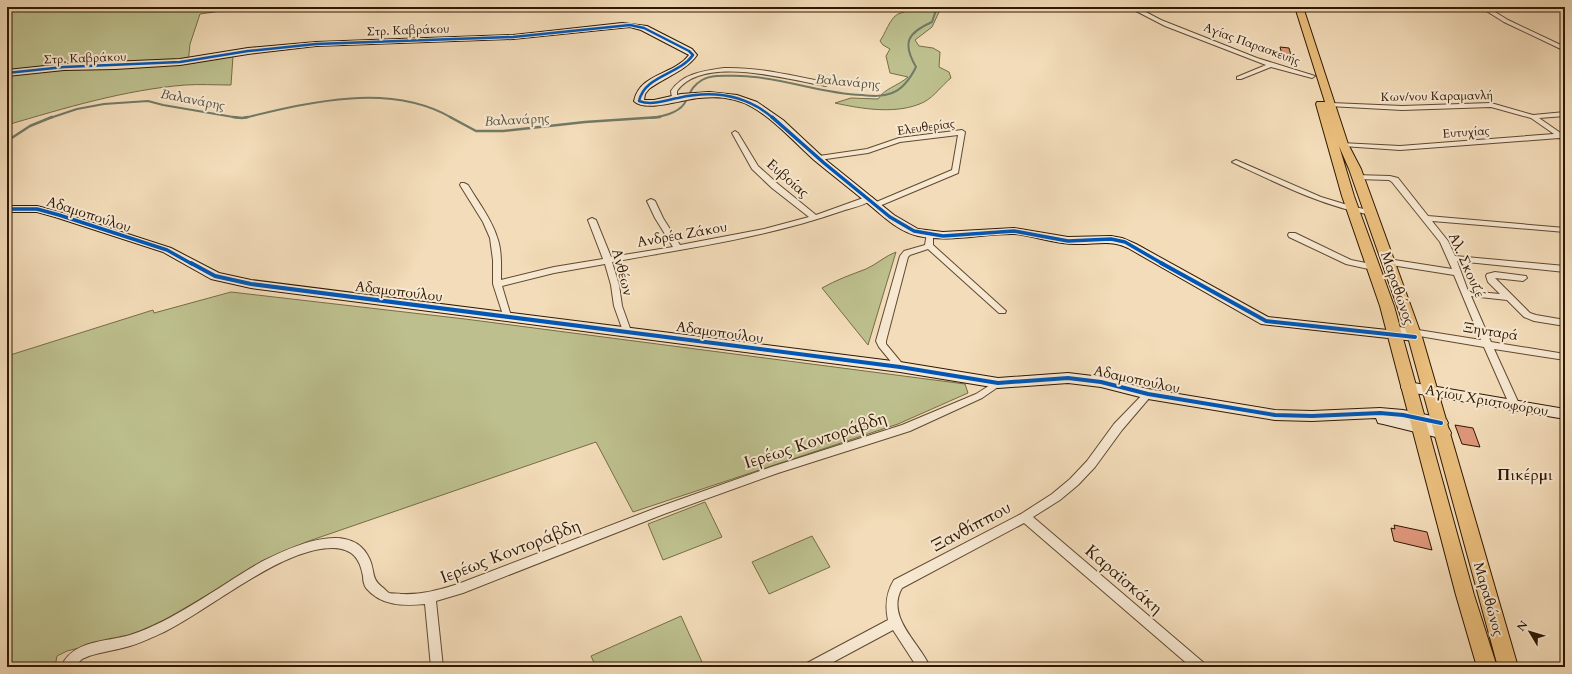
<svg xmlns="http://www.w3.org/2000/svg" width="1572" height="674" viewBox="0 0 1572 674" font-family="Cardo,serif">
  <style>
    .green { fill: #bdc08e; stroke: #766c48 }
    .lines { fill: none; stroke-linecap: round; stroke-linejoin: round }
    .stream-far1 { stroke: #717a67; stroke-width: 2 }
    .stream { stroke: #717a67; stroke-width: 2.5 }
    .building { fill: #df977b; stroke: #301801 }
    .street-casing { stroke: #61492f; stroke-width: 2 }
    .secondary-casing { stroke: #301801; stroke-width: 2 }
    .primary-casing { stroke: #301801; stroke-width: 2 }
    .street { fill: #f7e8d2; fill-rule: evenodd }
    .secondary { fill: #f7e8d2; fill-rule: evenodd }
    .primary { fill: #eabe7c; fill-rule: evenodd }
    .cycleway-far2-casing { stroke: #f7e8d2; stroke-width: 4 }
    .cycleway-far1-casing { stroke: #f7e8d2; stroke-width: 5.5 }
    .cycleway-casing { stroke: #f7e8d2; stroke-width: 6 }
    .cycleway-far2 { stroke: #0057b8; stroke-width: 2.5 }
    .cycleway-far1 { stroke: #0057b8; stroke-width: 3.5 }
    .cycleway { stroke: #0057b8; stroke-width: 4 }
    .labels { text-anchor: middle; stroke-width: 4; stroke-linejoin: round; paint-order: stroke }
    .far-street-label { font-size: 12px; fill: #301801; stroke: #f7e8d2 }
    .far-water-label { font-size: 13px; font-style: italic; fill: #56513c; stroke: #f7e8d2 }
    .street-label { font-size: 14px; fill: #301801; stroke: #f7e8d2 }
    .quarter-label { font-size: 16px; font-weight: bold; fill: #301801; stroke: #f7e8d2 }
    .near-street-label { font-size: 17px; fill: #301801; stroke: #f7e8d2 }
  </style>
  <rect width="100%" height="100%" fill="#f3dcb9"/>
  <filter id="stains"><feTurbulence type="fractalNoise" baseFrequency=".005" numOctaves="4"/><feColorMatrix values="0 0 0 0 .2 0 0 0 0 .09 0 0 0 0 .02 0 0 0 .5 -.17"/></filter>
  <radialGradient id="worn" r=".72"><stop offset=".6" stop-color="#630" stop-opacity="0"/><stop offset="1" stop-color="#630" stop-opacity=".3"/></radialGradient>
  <path class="green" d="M7 7H221V11L200 14 190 44 188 64 233 56 231 85C215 85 200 84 185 85 124 90 65 108 7 125Z
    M923 7H948L939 12 932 27 915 40 919 46 933 48 940 52 939 67 949 72 951 78C941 86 935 96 924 102 898 115 862 109 835 103L851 98 878 99C885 88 898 86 908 77L890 73 886 56 890 49 883 45 880 41C885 34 890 18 898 14 906 10 916 11 923 7Z
    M896 252 868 345 822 288C836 280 850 275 866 269 877 264 885 256 896 252Z
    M231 292 465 319 965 384 968 393 898 424 633 512 596 442 306 542 267 560 166 619 137 633 67 651 57 656 55 667H7V356L153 310 154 313Z
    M705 502 722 537 663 560 648 524Z
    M812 536 830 567 769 594 752 562Z
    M681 616 702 662 692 667H596L591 656Z"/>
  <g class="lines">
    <path class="stream-far1" d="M50 118 77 109 104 104 148 101 163 105 239 118
      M244 118C310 102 390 82 452 118
      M651 118C661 117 678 113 684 104 691 94 689 88 702 80 712 74 729 76 741 76 782 77 821 94 862 95 872 96 882 97 892 93 903 89 911 77 916 67 902 43 907 33 932 22L937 7"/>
    <path class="stream" d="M233 117 242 118 248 117
      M450 117 476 131H503L585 122 660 117
      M7 141 30 126 52 117"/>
  </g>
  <path class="building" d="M1280 47 1289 48 1292 59 1283 58Z
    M1455 425 1473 428 1480 447 1462 444Z
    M1394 525 1427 532 1432 550 1394 541 1391 528 1395 529Z"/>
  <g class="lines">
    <defs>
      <path id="street" d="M1139 7H1146L1142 10 1161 20 1257 58 1315 76 1312 78 1271 67 1241 79H1237V77L1266 65 1165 26 1136 11V9Z
        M1480 7H1487L1508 20 1565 47V51L1504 22Z
        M724 68C759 67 792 76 826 82L829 84 826 86C789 80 703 54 677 91V99L672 98 671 91C683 73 704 71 724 68Z
        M1331 103 1402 106 1491 103 1533 115 1565 112V116L1539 118 1565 136V141L1559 138 1400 150 1343 146 1340 144 1341 143 1400 146 1554 134 1531 118 1491 107 1402 110 1329 106V104Z
        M962 130 965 132 958 173 877 207 873 205 874 203 952 170 958 135 900 142 868 153 819 160 815 158 819 156 867 149 899 138Z
        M735 131 738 133 758 166 778 184 816 215 866 197H872L873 199C866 205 851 208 842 211 768 237 689 248 612 262L619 285 622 306 631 331 630 333H624L623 331 614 306 611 285 605 264 554 273 502 286 511 316 507 319 504 318 493 284V260L490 238 483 222 460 185 461 183H464L468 185C478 202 491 218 497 237 502 250 501 266 501 280L554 267 603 259 588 220 592 218 596 220 611 257 673 247 655 218 647 201 651 199 655 201 663 218 680 245 764 229 809 217 772 188 752 169 732 133Z
        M1236 160 1321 197 1354 207 1374 211 1375 213 1371 215C1322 206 1279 184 1234 163L1232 162Z
        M1355 175 1390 176 1398 178 1428 216 1565 228V232L1432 221 1448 241 1455 256 1565 266V272L1457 261 1468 291 1500 294 1488 282 1486 276 1487 274 1495 272 1526 276 1527 278 1523 281 1495 278 1530 313 1536 315 1565 320V326L1534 321 1524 317 1507 300 1471 296 1491 342 1565 354V360L1494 349 1520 406 1518 409H1512L1510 406 1484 347 1390 331 1389 329 1390 327 1393 326 1481 340 1454 275 1385 264 1384 262 1388 259 1452 269 1440 242 1392 182 1389 180 1358 179 1354 177Z
        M927 233H933V245L1006 311 1005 313H999L928 249 910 255 908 257 886 341V344L905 367 900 370 897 369 879 347 876 341 900 256 904 251 925 245Z
        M1289 233H1295L1351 260 1376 265 1377 267 1373 270 1346 264 1289 237 1288 235Z
        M998 380 1001 381 1003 383 1001 385 982 398 910 431 778 473 664 514 463 593 436 601 443 667H431L425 604C403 606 381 606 366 588 364 585 363 580 363 576 360 559 353 549 334 548 282 547 211 609 164 632 153 637 141 643 130 646 116 650 102 652 89 656L82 659 74 667H61C72 640 106 642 130 635 176 620 219 586 261 562 289 548 352 517 370 560 375 572 371 578 382 587 384 588 387 592 389 593 392 594 398 593 401 594 422 595 439 590 458 584L656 508 771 467 902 425 976 394Z
        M1148 390 1151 392 1153 394 1151 396 1122 430 1095 467 1078 485 1060 500 1033 517 1204 663 1206 667H1191L1024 523 902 588C885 617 920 643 930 667H917L893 630 824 667H805L807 663 888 620C885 606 886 593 894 580L1021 514 1052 494 1070 479 1087 461 1114 424 1145 392Z"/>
      <path id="secondary" d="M622 23 647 26 692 49 697 55C686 71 665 77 649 89L645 94 644 100H654L681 94 709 92 737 95 757 102 783 120 827 161 894 215 918 229 943 232 1014 228 1068 237 1111 236 1122 238 1136 244 1268 317 1415 333 1420 334 1422 337 1420 340 1415 341 1261 324 1128 248C1110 239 1094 245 1075 244 1054 244 1035 236 1015 234 983 233 951 243 918 236 897 231 882 215 866 202 849 188 831 174 814 160 794 142 775 120 752 107 736 97 717 96 699 98 684 99 645 113 634 101 640 73 674 75 689 55L641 30 630 27 513 39 316 46 248 54 180 65 115 69 64 70 7 76V70L64 64 180 59 248 48 316 42 513 35Z
        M7 206H37L63 213 171 248 219 273 251 280 900 362 998 378 1068 373 1101 377 1148 389 1275 410 1312 411 1380 408 1403 410 1446 419 1448 423 1444 427 1449 429 1451 433 1449 437 1444 439 1383 424 1378 423 1376 418 1312 421 1275 420 1148 399 1101 387 1068 383 998 388 900 372 251 288 211 279 163 252 55 217 37 212H7Z
        M1408 382 1565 409V419L1403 391 1401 387 1403 383Z"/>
      <path id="primary" d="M1295 7H1303L1348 144 1361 169 1422 337 1518 667H1498L1408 337 1349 169 1339 146 1354 196 1394 306 1474 595 1497 667H1477L1456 595 1380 306 1342 196 1316 104 1317 102H1325Z"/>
    </defs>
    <use href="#street" class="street-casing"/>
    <use href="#secondary" class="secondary-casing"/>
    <use href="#primary" class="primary-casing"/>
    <use href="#street" class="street"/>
    <use href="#secondary" class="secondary"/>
    <use href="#primary" class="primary"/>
    <defs>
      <path id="cycleway-far2" d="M7 73 64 67 180 62 248 51 316 44 513 37 630 25 644 28 689 51 693 55C679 75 645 75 639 101 652 106 665 100 678 98 713 90 746 95 773 118"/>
      <path id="cycleway-far1" d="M772 117 824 163 890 217 914 231 943 236 1014 231 1068 241 1111 239 1125 242 1163 264
        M7 209H37L59 215 167 250 192 264"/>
      <path id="cycleway" d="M191 263 215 276 251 284 900 367 998 383 1068 378 1101 382 1148 394 1275 415 1312 416 1380 413 1403 415 1441 423
        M1161 263 1266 321 1415 337"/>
    </defs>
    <use href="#cycleway-far2" class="cycleway-far2-casing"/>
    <use href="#cycleway-far1" class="cycleway-far1-casing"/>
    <use href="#cycleway" class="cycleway-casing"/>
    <use href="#cycleway-far2" class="cycleway-far2"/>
    <use href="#cycleway-far1" class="cycleway-far1"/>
    <use href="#cycleway" class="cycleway"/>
  </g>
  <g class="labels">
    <g class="far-street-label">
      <text transform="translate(408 30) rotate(-2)" y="4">Στρ. Καβράκου</text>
      <text transform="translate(1252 44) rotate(20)" y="4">Αγίας Παρασκευής</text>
      <text transform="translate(85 58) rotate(-2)" y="4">Στρ. Καβράκου</text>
      <text transform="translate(1437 96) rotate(-1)" y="4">Κων/νου Καραμανλή</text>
      <text transform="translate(926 127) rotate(-8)" y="4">Ελευθερίας</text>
      <text transform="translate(1466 132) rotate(-4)" y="4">Ευτυχίας</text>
    </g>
    <g class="far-water-label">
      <text transform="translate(848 81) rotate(5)" y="5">Βαλανάρης</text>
      <text transform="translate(193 99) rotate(11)" y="5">Βαλανάρης</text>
      <text transform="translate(517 119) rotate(-3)" y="5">Βαλανάρης</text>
    </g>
    <g class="street-label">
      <text transform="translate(788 178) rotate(41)" y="5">Ευβοίας</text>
      <text transform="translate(89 214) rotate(18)" y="5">Αδαμοπούλου</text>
      <text transform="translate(682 234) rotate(-10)" y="5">Ανδρέα Ζάκου</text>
      <text transform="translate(1467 265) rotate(66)" y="5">Αλ. Σκουζέ</text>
      <text transform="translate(623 272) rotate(75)" y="5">Ανθέων</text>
      <text transform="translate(1398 288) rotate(71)" y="5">Μαραθώνος</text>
      <text transform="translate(399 291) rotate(7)" y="5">Αδαμοπούλου</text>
      <text transform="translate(1491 331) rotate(9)" y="5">Ξηνταρά</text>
      <text transform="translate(720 332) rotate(8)" y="5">Αδαμοπούλου</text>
      <text transform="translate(1137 379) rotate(12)" y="5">Αδαμοπούλου</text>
      <text transform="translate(1487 400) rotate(10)" y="5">Αγίου Χριστοφόρου</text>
      <text transform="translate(1489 599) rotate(74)" y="5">Μαραθώνος</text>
    </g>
    <g class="quarter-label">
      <text x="1525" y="480">Πικέρμι</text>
    </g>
    <g class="near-street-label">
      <text transform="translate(815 440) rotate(-18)" y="6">Ιερέως Κοντοράβδη</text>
      <text transform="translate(971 526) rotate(-28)" y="6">Ξανθίππου</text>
      <text transform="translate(510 551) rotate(-21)" y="6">Ιερέως Κοντοράβδη</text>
      <text transform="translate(1124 579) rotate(41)" y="6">Καραϊσκάκη</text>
    </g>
  </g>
  <rect width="1572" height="674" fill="none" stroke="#f3dcb9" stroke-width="24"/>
  <rect x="8" y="8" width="1556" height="658" fill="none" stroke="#301801" stroke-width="2"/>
  <rect x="12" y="12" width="1548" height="650" fill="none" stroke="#301801"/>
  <g transform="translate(1530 632) rotate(308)" stroke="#f7e8d2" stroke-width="3" paint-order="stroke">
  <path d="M0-3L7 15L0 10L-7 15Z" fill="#301801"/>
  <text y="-6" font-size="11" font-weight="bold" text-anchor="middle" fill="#301801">N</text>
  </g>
  <rect width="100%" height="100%" filter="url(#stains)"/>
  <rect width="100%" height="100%" fill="url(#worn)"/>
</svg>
